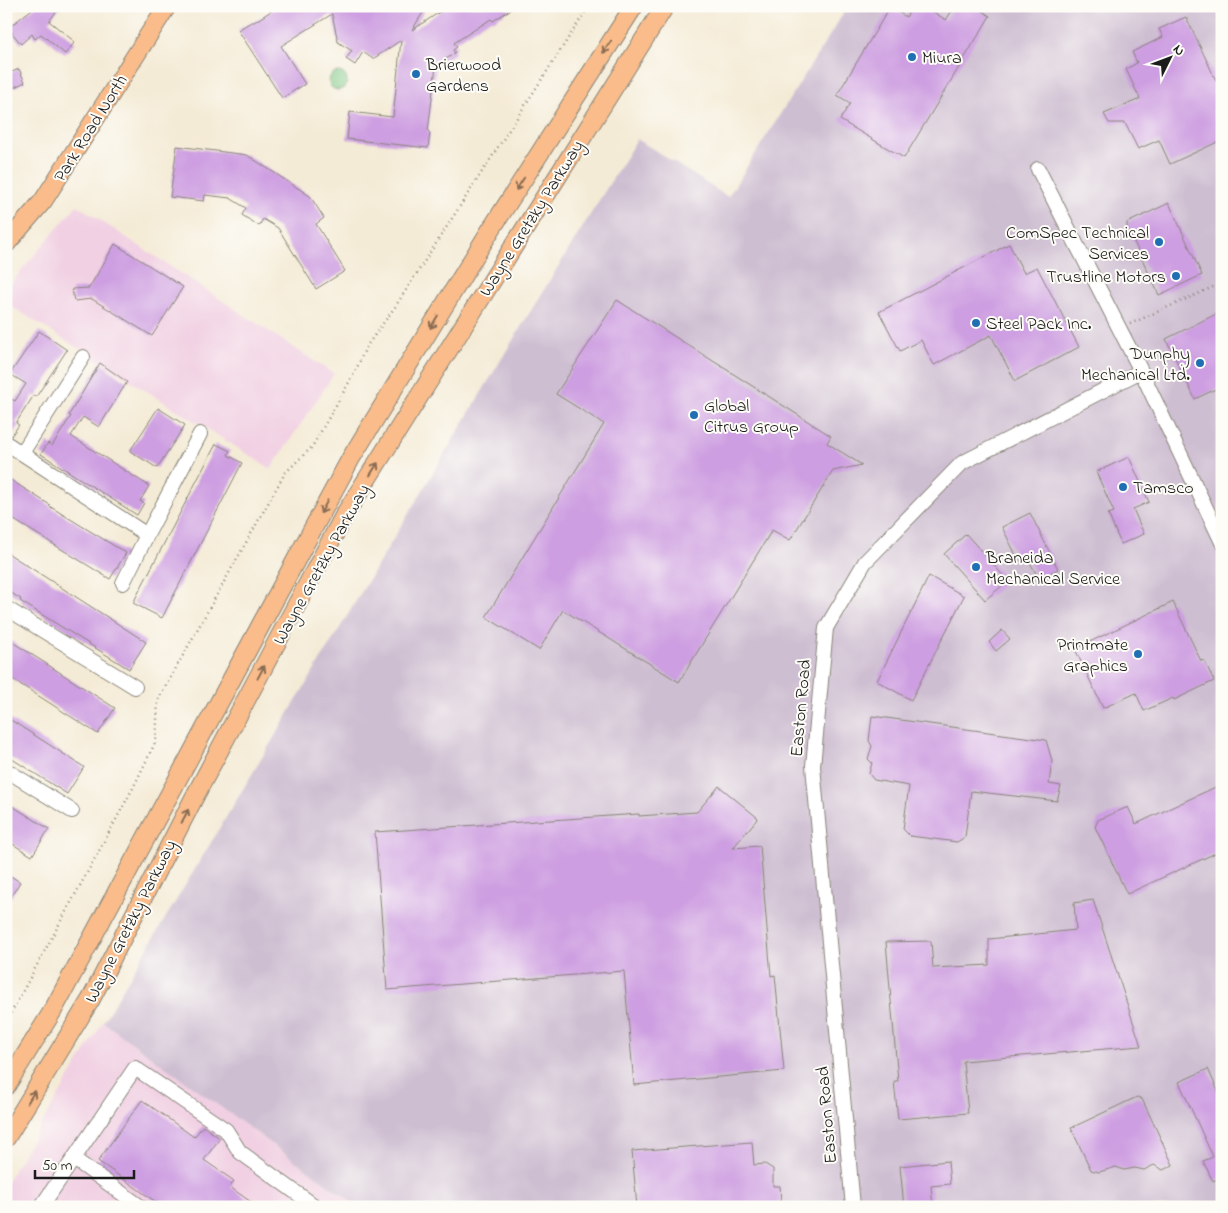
<svg xmlns="http://www.w3.org/2000/svg" width="1228" height="1213" viewBox="0 0 1228 1213" font-family="'Indie Flower',sans-serif">
  <style>
    .built { fill: #f1d0e3 }
    .industrial { fill: #cebed1 }
    .green { fill: #7fc885; stroke: #4e7250 }
    .building { fill: #cd9ee1 }
    .lines { fill: none; stroke-linecap: round; stroke-linejoin: round }
    .minor-casing { stroke: #888479; stroke-width: 16 }
    .major-casing { stroke: #888479; stroke-width: 20 }
    .path { stroke: #888479; stroke-width: 2.5; stroke-dasharray: 1 4; stroke-linecap: butt }
    .minor { stroke: #fff; stroke-width: 14 }
    .major { stroke: #f9bc8a; stroke-width: 18 }
    .oneway { stroke: #8a6c53 }
    .poi-dot { fill: #1f6fb2; stroke: #fdfcf7; stroke-width: 2 }
    .labels { text-anchor: middle; stroke-width: 4; stroke-linejoin: round; paint-order: stroke }
    .poi-label { font-size: 18px; fill: #1c1c1c; stroke: #fdfcf7; text-anchor: start }
    .street-label { font-size: 18px; fill: #1c1c1c; stroke: #fdfcf7 }
  </style>
  <rect width="100%" height="100%" fill="#fdfcf7"/>
  <filter id="ink" filterUnits="userSpaceOnUse"><feTurbulence type="fractalNoise" baseFrequency=".02" numOctaves="2"/><feDisplacementMap in="SourceGraphic" scale="10" xChannelSelector="R" yChannelSelector="G"/><feConvolveMatrix kernelMatrix="1 2 1 2 8 2 1 2 1" color-interpolation-filters="sRGB"/></filter>
  <filter id="wash" filterUnits="userSpaceOnUse"><feTurbulence type="fractalNoise" baseFrequency=".0096" numOctaves="4" result="noise"/><feDisplacementMap in="SourceGraphic" scale="20" xChannelSelector="R" yChannelSelector="G"/><feGaussianBlur stdDeviation="1.12" result="paint"/><feColorMatrix in="noise" values="0 0 0 0 0 0 0 0 0 0 0 0 0 0 0 0 0 1.4 0 .05"/><feComposite in="paint" operator="in"/></filter>
  <g filter="url(#wash)">
    <rect width="100%" height="100%" fill="#f4ebd6"/>
    <path class="built" d="M77 205 334 374 271 469 6 303V289Z
      M103 1022 359 1207H6V1183Z"/>
    <path class="industrial" d="M848 6H1222V1207H359L103 1022 516 335 637 139 728 197Z"/>
    <path class="green" d="M329 81a9 9 0 1 1 18 0a9 9 0 1 1-18 0Z"/>
    <g id="blocks">
      <path class="building" d="M36 6H61L49 21 75 42 65 54 41 34 35 39 32 34 21 44 8 28Z
        M279 6H427L412 30 449 6H516L493 21 491 19 454 43 457 47 453 50 455 53 436 66 428 131 430 133 428 148 347 139 350 112 393 117 401 40 373 59 363 52 355 65 346 59 352 51 338 42 332 14 281 46 305 84 282 98 238 30 251 22H254Z
        M913 6H924L946 20 955 6H975L990 16 904 158 840 120 850 103 837 95 890 7 906 17Z
        M1186 17 1222 93V140L1170 164 1159 140 1138 149 1125 123H1109L1104 114 1140 99 1126 69 1137 63 1132 52 1163 37 1159 29Z
        M19 69 25 82 13 88 7 74Z
        M177 146 247 155 310 196 324 218 316 224 345 271 316 289 278 228 263 219 259 226 242 215 246 208 230 198 205 195 204 201 170 197Z
        M1169 203 1202 275 1159 295 1127 227V223Z
        M115 244 183 287 152 336 92 299 74 301 72 289 89 288Z
        M1009 244 1024 273 1037 267 1079 347 1015 381 991 335 934 365 921 340 900 351 879 312Z
        M617 300 831 436 827 443 862 465 833 471 790 540 772 530 679 682 563 610 539 650 486 617 604 424 556 394Z
        M1222 311V386L1195 399 1166 339Z
        M39 331 67 350 36 397 34 395 16 423 19 425 11 436 6 434V396L15 401 26 384 10 374Z
        M100 363 127 382 99 427 83 417 71 436 149 486 140 501 144 503 137 515 41 454 48 443 52 446 71 416 69 415Z
        M158 408 185 425 157 468 130 451Z
        M216 444 230 451 228 455 242 463 162 618 133 603Z
        M1129 457 1149 502 1133 509 1144 534 1121 544 1108 514 1114 512 1096 472Z
        M6 477 50 505 49 506 126 553 110 579 6 515Z
        M1030 513 1058 569 1039 579 1027 557 1019 561 1002 527Z
        M966 534 1008 581 985 600 944 554Z
        M6 552 146 642 129 669 20 601 21 599 6 590Z
        M929 576 964 596 911 700 877 681Z
        M1173 602 1201 661 1204 660 1214 681 1174 700 1173 698 1144 711 1136 693 1103 708 1075 649Z
        M1002 630 1010 639 996 651 989 642Z
        M6 638 115 708 98 734 6 675Z
        M872 716 1046 740 1052 761 1049 784 1061 786 1057 801 971 791 965 837 957 842 910 836 903 829 909 786 874 780 869 774 872 763 868 759 872 746 869 741Z
        M6 717 84 767 67 794 6 755Z
        M1222 784V850L1127 894 1095 827 1098 820 1128 807 1136 824Z
        M719 786 758 818 733 848 760 846 771 976 775 975 784 1071 634 1085 624 971 387 990 375 832 639 814V816L697 812Z
        M6 802 49 829 32 856 6 840Z
        M6 873 20 882 6 905Z
        M1093 900 1141 1046 963 1061 968 1113 898 1119 894 1081H898L886 942 931 941 933 968 989 965V939L1076 930 1074 903Z
        M1208 1069 1222 1100V1177L1213 1181 1203 1161 1213 1157 1179 1082Z
        M1137 1097 1142 1099 1173 1165 1163 1170 1154 1165 1144 1170 1135 1168 1124 1170 1116 1167 1099 1172 1091 1170 1071 1128Z
        M142 1100 194 1137 203 1126 220 1138 204 1160 234 1181 230 1187 258 1207H163L98 1161Z
        M752 1142 754 1165 765 1164 773 1169V1186H780L781 1202H776L777 1207H637L632 1151Z
        M948 1161 950 1184 931 1186 933 1207H904L900 1166Z"/>
    </g>
  </g>
  <g filter="url(#ink)">
    <use href="#blocks" fill-opacity="0" stroke="#888479" stroke-width="1"/>
    <g class="lines">
      <defs>
        <path id="minor" d="M1038 169 1141 371 1222 542
          M6 443 147 535
          M22 453 83 357
          M123 583 147 535 200 434
          M6 608 135 687
          M6 770 72 811
          M74 1159 141 1207
          M41 1207 135 1068 226 1130 240 1152 316 1207
          M853 1207 813 766 826 628 865 562 962 463 1141 371"/>
        <path id="major" d="M6 244 43 201 167 6
          M6 1086 52 1012 351 458 490 231 634 6
          M6 1138 91 999 196 794 345 514 665 6"/>
      </defs>
      <use href="#minor" class="minor-casing"/>
      <use href="#major" class="major-casing"/>
      <path class="path" d="M1130 324 1222 283
        M6 1022 132 790 156 741 158 700 285 473 312 447 355 372 366 347 395 307 589 6"/>
      <use href="#minor" class="minor"/>
      <use href="#major" class="major"/>
    </g>
    <defs><path id="oneway-shaft" d="M-6 0H5M1.5-3L5.5 0L1.5 3" fill="none" stroke-width="1.6" stroke-linecap="round" stroke-linejoin="round" transform="scale(1.25)"/></defs>
    <g class="oneway">
      <use href="#oneway-shaft" transform="translate(607 47) rotate(123)"/>
      <use href="#oneway-shaft" transform="translate(520 184) rotate(123)"/>
      <use href="#oneway-shaft" transform="translate(434 322) rotate(121)"/>
      <use href="#oneway-shaft" transform="translate(374 469) rotate(-58)"/>
      <use href="#oneway-shaft" transform="translate(324 507) rotate(118)"/>
      <use href="#oneway-shaft" transform="translate(261 672) rotate(-62)"/>
      <use href="#oneway-shaft" transform="translate(185 816) rotate(-63)"/>
      <use href="#oneway-shaft" transform="translate(31 1097) rotate(-59)"/>
    </g>
  </g>
  <g class="poi-dot">
    <circle cx="912" cy="57" r="5"/>
    <circle cx="416" cy="74" r="5"/>
    <circle cx="1159" cy="242" r="5"/>
    <circle cx="1176" cy="276" r="5"/>
    <circle cx="976" cy="323" r="5"/>
    <circle cx="1200" cy="363" r="5"/>
    <circle cx="694" cy="415" r="5"/>
    <circle cx="1123" cy="487" r="5"/>
    <circle cx="976" cy="567" r="5"/>
    <circle cx="1138" cy="654" r="5"/>
  </g>
  <g class="labels">
    <g class="poi-label">
      <text x="922" y="63">Miura</text>
      <text x="426" y="70">Brierwood<tspan x="426" dy="21">Gardens</tspan></text>
      <text x="1149" y="238" text-anchor="end">ComSpec Technical<tspan x="1149" dy="21">Services</tspan></text>
      <text x="1166" y="282" text-anchor="end">Trustline Motors</text>
      <text x="986" y="329">Steel Pack Inc.</text>
      <text x="1190" y="359" text-anchor="end">Dunphy<tspan x="1190" dy="21">Mechanical Ltd.</tspan></text>
      <text x="704" y="411">Global<tspan x="704" dy="21">Citrus Group</tspan></text>
      <text x="1133" y="493">Tamsco</text>
      <text x="986" y="563">Braneida<tspan x="986" dy="21">Mechanical Service</tspan></text>
      <text x="1128" y="650" text-anchor="end">Printmate<tspan x="1128" dy="21">Graphics</tspan></text>
    </g>
    <g class="street-label">
      <text transform="translate(90 128) rotate(-58)" y="6">Park Road North</text>
      <text transform="translate(531 218) rotate(-58)" y="6">Wayne Gretzky Parkway</text>
      <text transform="translate(321 564) rotate(-61)" y="6">Wayne Gretzky Parkway</text>
      <text transform="translate(800 708) rotate(-85)" y="6">Easton Road</text>
      <text transform="translate(130 921) rotate(-63)" y="6">Wayne Gretzky Parkway</text>
      <text transform="translate(826 1115) rotate(-95)" y="6">Easton Road</text>
    </g>
  </g>
  <rect width="1228" height="1213" fill="none" stroke="#fdfcf7" stroke-width="25"/>
  <g transform="translate(1170 58) rotate(48)" stroke="#fdfcf7" stroke-width="4" paint-order="stroke">
  <path d="M0-4L9 19L0 12L-9 19Z" fill="#1c1c1c"/>
  <text y="-8" font-size="14" font-weight="bold" text-anchor="middle" fill="#1c1c1c">N</text>
  </g>
  <path d="M35 1170v8h99v-8" fill="none" stroke="#1c1c1c" stroke-width="2.5"/>
  <text x="42" y="1170" font-size="15" fill="#1c1c1c" stroke="#fdfcf7" stroke-width="4" paint-order="stroke">50 m</text>
</svg>
